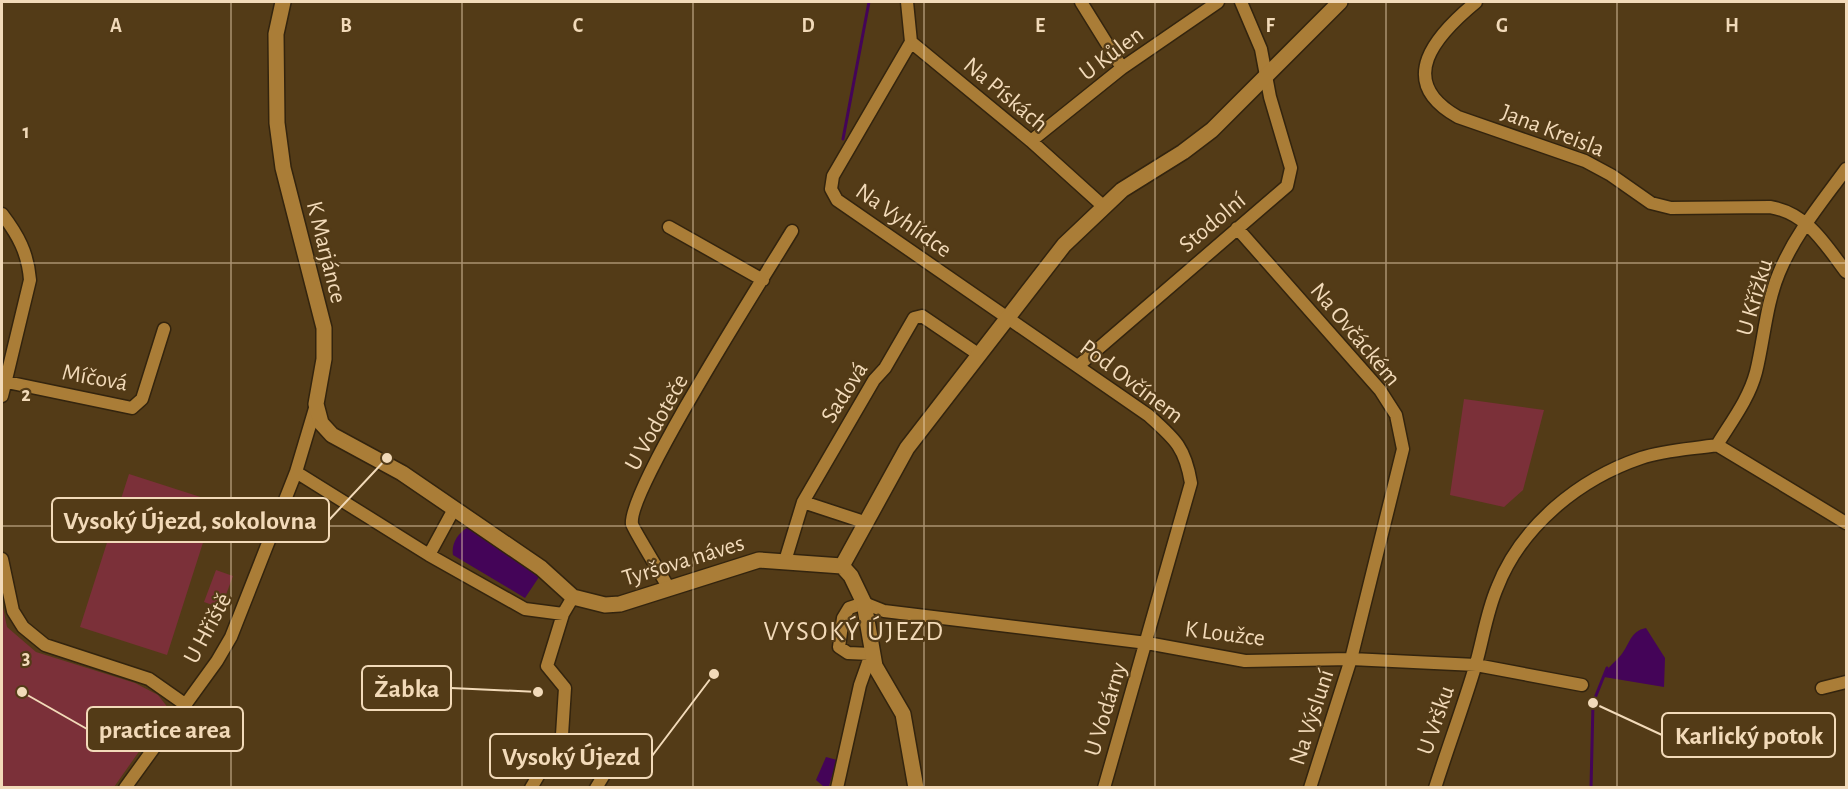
<svg xmlns="http://www.w3.org/2000/svg" width="1848" height="789" viewBox="0 0 1848 789" font-family="'Alegreya Sans',sans-serif">
  <style>
    .green { fill: #7b3039 }
    .water { fill: #440458 }
    .lines { fill: none; stroke-linecap: round; stroke-linejoin: round }
    .stream { stroke: #440458; stroke-width: 3 }
    .minor-casing { stroke: #33240e; stroke-width: 15 }
    .tertiary-casing { stroke: #33240e; stroke-width: 18 }
    .minor { stroke: #aa7d37; stroke-width: 12 }
    .tertiary { stroke: #aa7d37; stroke-width: 15 }
    .grid { fill: none; stroke: #f2dab9; stroke-width: 1.5; stroke-opacity: 0.55 }
    .labels { text-anchor: middle; stroke-width: 4.5; stroke-linejoin: round; paint-order: stroke }
    .street-label { font-size: 24px; fill: #f2dab9; stroke: #533b17 }
    .quarter-label { font-size: 27px; letter-spacing: 1.5px; fill: #f2dab9; stroke: #533b17 }
    .grid-label { font-size: 20px; text-anchor: middle; font-weight: bold; fill: #f2dab9; stroke: #533b17; stroke-width: 4.5; stroke-linejoin: round; paint-order: stroke }
    .leader { fill: none; stroke: #f2dab9; stroke-width: 2 }
    .callout-dot { fill: #f2dab9; stroke: #533b17; stroke-width: 2 }
    .callout { fill: #533b17; stroke: #f2dab9; stroke-width: 2 }
    .callout-label { font-size: 26px; text-anchor: middle; font-weight: bold; fill: #f2dab9 }
  </style>
  <rect width="100%" height="100%" fill="#533b17"/>
  <path class="green" d="M1464 399 1544 410 1523 490 1504 507 1450 495Z
    M129 474 216 502 167 655 80 627Z
    M216 570 233 576 221 608 204 602Z
    M2 603 7 627 36 652 135 683 158 695 169 709 114 787H2Z"/>
  <path class="water" d="M467 528 538 575 539 577 525 598 453 555C451 544 458 533 467 528Z
    M1646 628 1665 658 1664 687 1604 677C1608 665 1614 664 1621 655 1630 644 1630 631 1646 628Z
    M826 757 837 760 829 786H823L816 780Z"/>
  <g class="lines">
    <path class="stream" d="M843 139 869 2
      M1591 788 1593 703 1607 668"/>
    <defs>
      <path id="minor" d="M907 2 911 42 1031 141 1103 206
        M1081 2 1122 68
        M1476 2C1436 35 1394 81 1458 117L1585 161 1611 175 1651 203 1671 208 1770 207C1807 213 1825 244 1846 272
        M911 42 833 176 831 189 837 200 1148 415C1175 439 1185 447 1191 483L1104 788
        M1031 141 1122 68 1218 2
        M2 214C18 235 28 253 30 280L2 396
        M669 227 763 280
        M1237 228 1380 390 1396 415 1403 449 1351 659 1310 788
        M1078 366 1287 186 1291 168 1270 97 1261 49 1241 2
        M2 381 132 408 142 399 164 329
        M1717 445C1731 422 1749 399 1756 372 1764 340 1766 304 1779 273 1795 234 1822 202 1846 169
        M296 472 429 555 525 609 563 614 573 597
        M803 502 864 522
        M429 555 454 509
        M2 559 13 611 23 627 45 645 149 679 186 705
        M785 561 803 502 874 380 885 368 914 318 922 316 978 354
        M668 587C663 577 633 529 632 524 627 491 766 274 792 231
        M1822 688 1846 682
        M125 788 217 661 231 637 296 472 316 405
        M531 788 562 735 565 688 547 666 563 614
        M596 788 610 765
        M837 788 860 685 871 654 848 653 839 647 843 618 849 608 864 603 884 611 1147 643 1245 661 1351 659 1476 665 1582 685
        M1435 788C1448 747 1463 707 1475 667 1483 640 1486 614 1497 588 1521 526 1579 479 1641 458 1665 450 1692 449 1717 445L1846 523"/>
      <path id="tertiary" d="M283 2 276 34 277 123 283 168 324 328V359L316 404 321 423 332 435 402 473 541 568 573 597 605 605 620 604 759 560 842 566
        M842 566 907 448 1064 245 1122 190 1183 152 1212 130 1340 2
        M842 566 851 576 864 603 875 666 903 714 916 788"/>
    </defs>
    <use href="#minor" class="minor-casing"/>
    <use href="#tertiary" class="tertiary-casing"/>
    <use href="#minor" class="minor"/>
    <use href="#tertiary" class="tertiary"/>
  </g>
  <path class="grid" d="M231 2V788M462 2V788M693 2V788M924 2V788M1155 2V788M1386 2V788M1617 2V788M2 263H1846M2 526H1846"/>
  <g class="labels">
    <g class="street-label">
      <text transform="translate(1111 53) rotate(-37)" y="8">U Kůlen</text>
      <text transform="translate(1006 94) rotate(40)" y="8">Na Pískách</text>
      <text transform="translate(1553 130) rotate(21)" y="8">Jana Kreisla</text>
      <text transform="translate(904 220) rotate(35)" y="8">Na Vyhlídce</text>
      <text transform="translate(1212 222) rotate(-40)" y="8">Stodolní</text>
      <text transform="translate(327 252) rotate(76)" y="8">K Marjánce</text>
      <text transform="translate(1754 297) rotate(-74)" y="8">U Křížku</text>
      <text transform="translate(1356 334) rotate(50)" y="8">Na Ovčáckém</text>
      <text transform="translate(95 377) rotate(10)" y="8">Míčová</text>
      <text transform="translate(1132 381) rotate(37)" y="8">Pod Ovčínem</text>
      <text transform="translate(844 392) rotate(-58)" y="8">Sadová</text>
      <text transform="translate(656 422) rotate(-61)" y="8">U Vodoteče</text>
      <text transform="translate(683 560) rotate(-17)" y="8">Tyršova náves</text>
      <text transform="translate(207 628) rotate(-62)" y="8">U Hřiště</text>
      <text transform="translate(1225 633) rotate(7)" y="8">K Loužce</text>
      <text transform="translate(1105 709) rotate(-73)" y="8">U Vodárny</text>
      <text transform="translate(1311 717) rotate(-72)" y="8">Na Výsluní</text>
      <text transform="translate(1435 720) rotate(-71)" y="8">U Vršku</text>
    </g>
    <g class="quarter-label">
      <text x="854" y="640">VYSOKÝ ÚJEZD</text>
    </g>
  </g>
  <g class="grid-label">
    <text x="116" y="32">A</text>
    <text x="346" y="32">B</text>
    <text x="578" y="32">C</text>
    <text x="808" y="32">D</text>
    <text x="1040" y="32">E</text>
    <text x="1270" y="32">F</text>
    <text x="1502" y="32">G</text>
    <text x="1732" y="32">H</text>
    <text x="26" y="138">1</text>
    <text x="26" y="401">2</text>
    <text x="26" y="664">3</text>
  </g>
  <path class="leader" d="M387 458L329 520M538 692L451 688M22 692L87 729M1593 703L1662 735M714 674L652 756"/>
  <g class="callout-dot">
    <circle cx="387" cy="458" r="6"/>
    <circle cx="538" cy="692" r="6"/>
    <circle cx="22" cy="692" r="6"/>
    <circle cx="1593" cy="703" r="6"/>
    <circle cx="714" cy="674" r="6"/>
  </g>
  <g class="callout">
    <rect x="52" y="498" width="277" height="44" rx="6"/>
    <rect x="362" y="666" width="89" height="44" rx="6"/>
    <rect x="87" y="707" width="156" height="44" rx="6"/>
    <rect x="1662" y="713" width="173" height="44" rx="6"/>
    <rect x="490" y="734" width="162" height="44" rx="6"/>
  </g>
  <g class="callout-label">
    <text x="190" y="529">Vysoký Újezd, sokolovna</text>
    <text x="407" y="697">Žabka</text>
    <text x="165" y="738">practice area</text>
    <text x="1749" y="744">Karlický potok</text>
    <text x="571" y="765">Vysoký Újezd</text>
  </g>
  <rect width="1848" height="789" fill="none" stroke="#f2dab9" stroke-width="6"/>
</svg>
